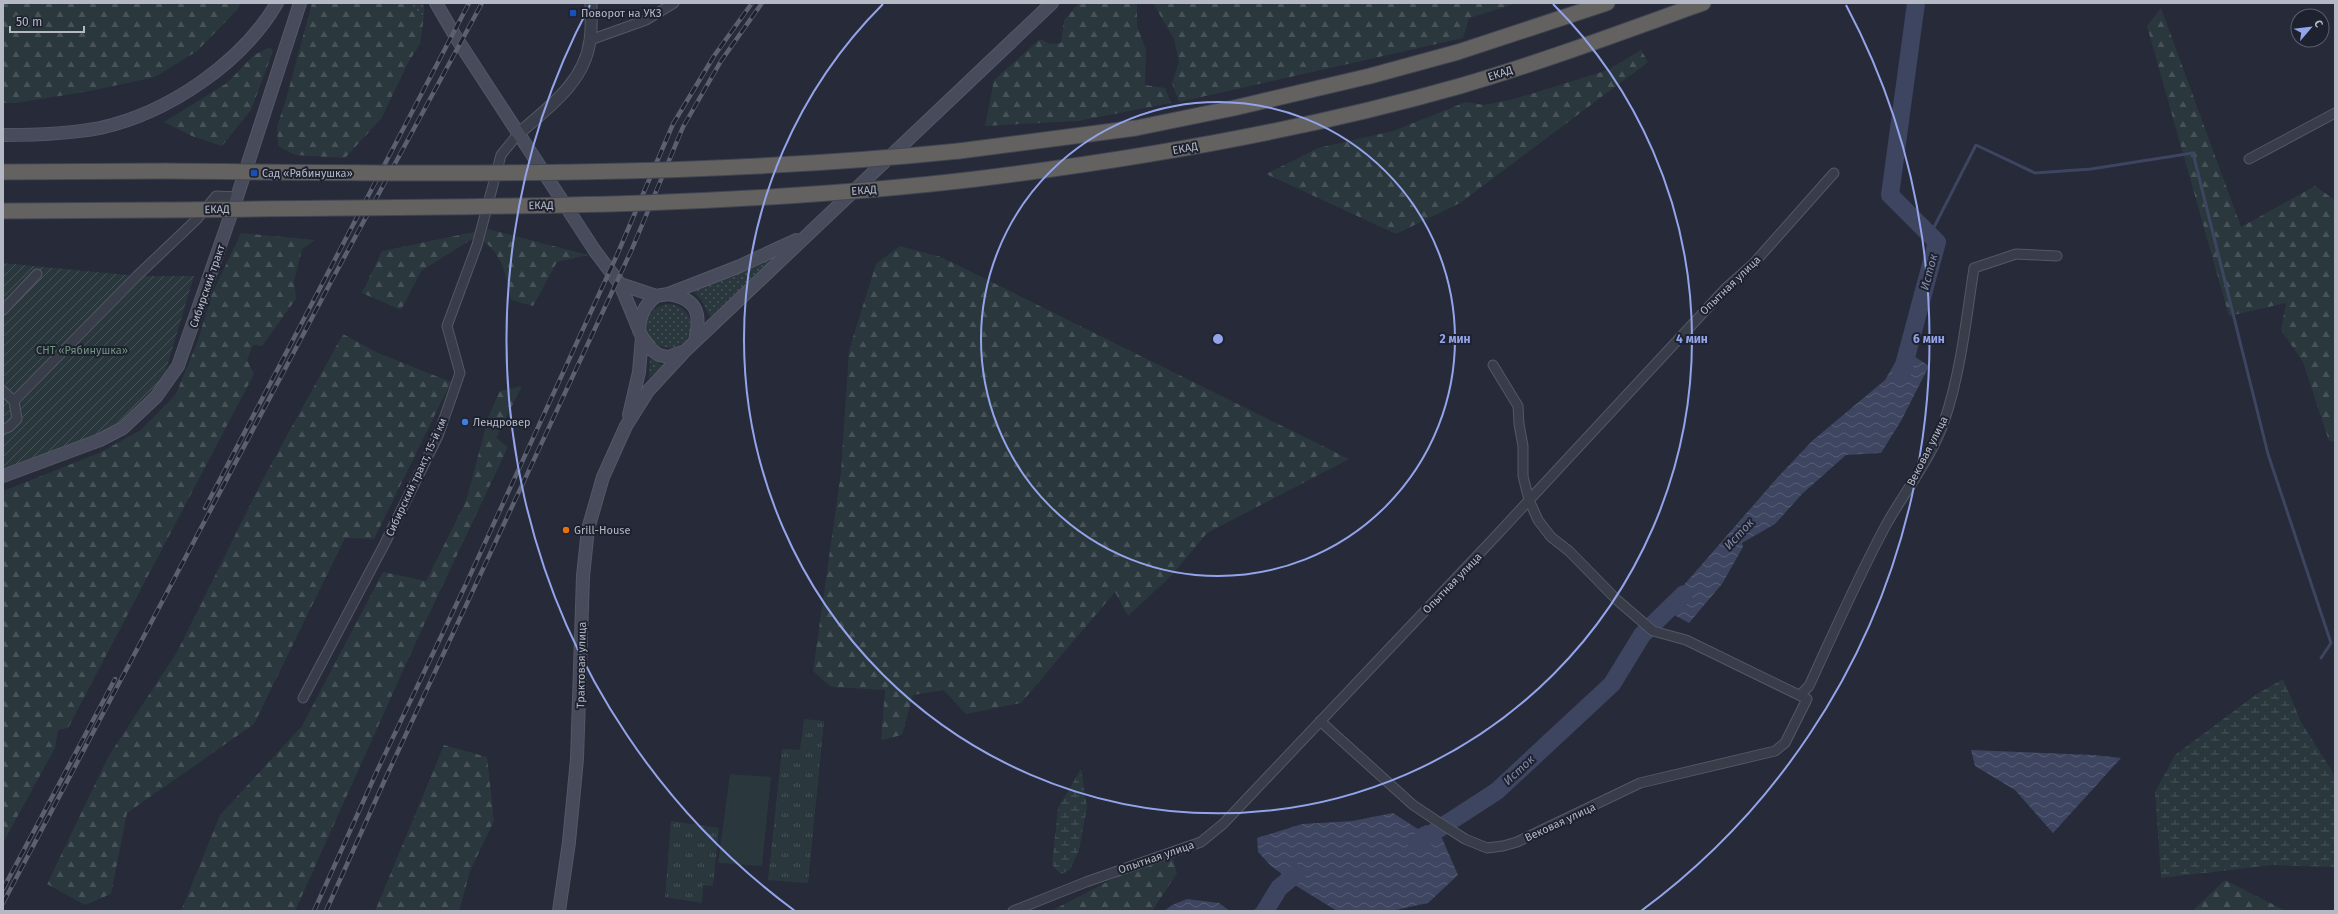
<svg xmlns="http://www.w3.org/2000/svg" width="2338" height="914" viewBox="0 0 2338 914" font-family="'Fira Sans',sans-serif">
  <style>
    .grass { fill: url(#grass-dots) }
    .forest { fill: url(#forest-firs) }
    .wetland { fill: url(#wetland-marsh) }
    .park { fill: url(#park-tufts) }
    .garden { fill: url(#garden-furrows) }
    .pitch { fill: #2a383d }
    .water { fill: url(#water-waves) }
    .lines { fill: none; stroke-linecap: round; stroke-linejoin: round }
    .stream { stroke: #3d4560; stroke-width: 3 }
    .river { stroke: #3d4560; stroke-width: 18 }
    .minor-casing { stroke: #545865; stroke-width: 11 }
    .tertiary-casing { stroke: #545865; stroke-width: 13 }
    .secondary-casing { stroke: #545865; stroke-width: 14 }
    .trunk-casing { stroke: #414552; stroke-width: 17 }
    .minor { stroke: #393d4a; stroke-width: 9 }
    .tertiary { stroke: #393d4a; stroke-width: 11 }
    .secondary { stroke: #484b5c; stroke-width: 12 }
    .trunk { stroke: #636260; stroke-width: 15 }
    .rail-casing { stroke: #5c6070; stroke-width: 4.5 }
    .rail { stroke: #1e222f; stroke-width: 3; stroke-dasharray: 9; stroke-linecap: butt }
    .trunk-bridge-casing { stroke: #414552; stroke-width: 17; stroke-linecap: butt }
    .trunk-bridge { stroke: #636260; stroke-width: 15 }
    .ring { fill: none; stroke: #94a4eb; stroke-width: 2 }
    .transit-dot { fill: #1a4fb4; stroke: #1e222f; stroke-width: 1.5 }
    .shop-dot { fill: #3f7fe0; stroke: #1e222f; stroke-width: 1.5 }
    .food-dot { fill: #e8710a; stroke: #1e222f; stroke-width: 1.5 }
    .labels { text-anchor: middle; stroke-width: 4; stroke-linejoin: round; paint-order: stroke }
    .poi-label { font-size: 11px; fill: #b5b8c5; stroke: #1e222f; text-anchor: start }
    .street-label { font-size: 11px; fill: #b5b8c5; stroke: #1e222f }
    .park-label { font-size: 11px; fill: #6e937e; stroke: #1e222f }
    .water-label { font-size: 12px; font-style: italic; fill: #8089aa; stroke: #1e222f }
    .centre { fill: #94a4eb; stroke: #1e222f; stroke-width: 2 }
    .ring-label { font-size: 12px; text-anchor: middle; font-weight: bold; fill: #94a4eb; stroke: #1e222f; stroke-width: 4; stroke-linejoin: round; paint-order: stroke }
  </style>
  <defs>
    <pattern id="grass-dots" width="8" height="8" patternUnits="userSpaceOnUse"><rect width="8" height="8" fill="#2a383d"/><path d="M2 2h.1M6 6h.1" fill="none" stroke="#475358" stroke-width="1.8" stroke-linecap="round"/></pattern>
    <pattern id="forest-firs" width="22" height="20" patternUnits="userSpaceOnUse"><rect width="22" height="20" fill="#2a383d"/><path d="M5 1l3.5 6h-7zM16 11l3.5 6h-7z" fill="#475358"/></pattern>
    <pattern id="wetland-marsh" width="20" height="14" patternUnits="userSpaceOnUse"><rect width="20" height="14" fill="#2a383d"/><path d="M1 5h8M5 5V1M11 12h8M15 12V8" fill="none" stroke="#475358"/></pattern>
    <pattern id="park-tufts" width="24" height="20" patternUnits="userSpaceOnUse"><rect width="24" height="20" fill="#2a383d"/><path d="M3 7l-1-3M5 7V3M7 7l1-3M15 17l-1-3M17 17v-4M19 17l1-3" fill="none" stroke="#475358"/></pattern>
    <pattern id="garden-furrows" width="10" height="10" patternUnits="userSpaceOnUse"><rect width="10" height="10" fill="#2a383d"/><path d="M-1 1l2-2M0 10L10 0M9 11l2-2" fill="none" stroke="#475358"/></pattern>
    <pattern id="water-waves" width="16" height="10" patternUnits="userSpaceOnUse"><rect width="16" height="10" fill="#3d4560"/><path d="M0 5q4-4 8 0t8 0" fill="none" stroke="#575e75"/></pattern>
  </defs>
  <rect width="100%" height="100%" fill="#262a39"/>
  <path class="grass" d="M406 3H424V16Z
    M773 258 710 317 702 301 693 291Z
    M647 326a22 22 0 1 1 44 0a22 22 0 1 1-44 0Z
    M650 358 662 365 649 378Z"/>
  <path class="forest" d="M3 3H241L237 10 197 51 155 77 90 91 16 103H3Z
    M312 3H406L424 16 420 44 409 61 381 119 345 158 295 155 278 146 277 126 285 103Z
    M1079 3H1137V26L1146 50 1145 85 1165 88 1171 103 1078 121 985 126 994 80 1040 39 1050 44 1061 43 1064 20Z
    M1153 3H1518L1469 18 1463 38 1179 102 1172 83 1179 62 1174 39Z
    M2161 8 2241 227 2315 186 2335 200V442L2329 441 2303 362 2281 330 2286 303 2229 316 2147 26Z
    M270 47 273 51 251 110 222 146 192 136 164 122 227 83 254 55Z
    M1641 50 1648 62 1460 203 1396 234 1266 174 1318 148 1393 131 1466 102 1484 105 1514 99 1608 70Z
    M488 229 588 255 557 262 533 306 511 300C505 272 503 253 477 236L421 271 401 310 362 293 382 251Z
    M241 233 315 240 302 249 294 281 296 299 262 346 253 345 247 360 254 374 68 728 58 730 55 748 3 843V491L99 453 141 430 176 394 197 343 212 294Z
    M900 246 941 257 1349 459 1207 533 1171 576 1128 616 1115 592 1021 703 966 714 944 690 913 695 902 735 881 740 885 690 831 687 813 671 841 472 849 350 876 264Z
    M343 334 378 353 451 382 374 539 345 538 254 724 127 813 111 894 85 905 47 884 108 757 177 652 263 479Z
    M522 386 496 438 508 447 415 644 295 911H181L220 815 302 726 383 572 426 581 466 501 489 415 500 391Z
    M444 745 487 757 494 821 470 871 459 911H375Z
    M1173 858 1177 873 1152 911H1051L1130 870Z
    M2225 880 2286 911H2192Z"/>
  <path class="wetland" d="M2283 679 2301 722 2335 776V867L2273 865 2161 878 2155 792 2175 755 2257 694Z
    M1081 769 1087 807 1079 850 1070 870 1061 874 1052 865 1058 808Z"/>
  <path class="park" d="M804 719 824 721 808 883 768 880 782 749 800 750Z
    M671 821 719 828 713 886 703 885 702 903 665 897Z"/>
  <path class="garden" d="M3 263 137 276H194L162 383 132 413 104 432 3 469Z"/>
  <path class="pitch" d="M730 774 771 777 762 866 718 863Z"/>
  <path class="water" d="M1903 349 1929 366 1901 421 1881 453 1846 455 1802 494 1775 524 1742 543 1743 547 1722 584 1689 623 1663 609 1777 478 1812 441 1885 380Z
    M1971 750 2094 755 2121 758 2053 833 2015 790 1975 766Z
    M1393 813 1418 829 1426 825 1438 829 1458 875 1428 903 1391 911H1337L1293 884 1283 890 1276 885 1282 874 1271 866 1258 852 1257 838 1302 824 1352 821Z
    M1187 899 1219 903 1230 911H1164L1172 905Z
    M1265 902 1273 911H1252Z"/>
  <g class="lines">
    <path class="stream" d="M1930 235 1976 145 2035 173 2091 169 2193 153 2268 454 2331 643 2321 658"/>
    <path class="river" d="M1901 376 1937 242 1890 195 1916 3
      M1417 843 1497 791 1612 684 1642 635 1684 594
      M1265 911 1279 888 1297 873"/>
    <defs>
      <path id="minor" d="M590 40 646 20 674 3
        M2249 159 2335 113
        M3 310 37 274
        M3 391 14 401 17 419 9 427 3 429
        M14 401 137 276 197 219 216 196 237 197
        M1800 695 1809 686C1834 632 1858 577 1886 525 1905 491 1931 459 1944 422 1961 372 1966 320 1974 268L2016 254 2057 256
        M303 698 384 545 438 436 460 373 447 326 477 245 501 155 518 134
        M1320 721 1413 805 1440 823 1465 839 1487 848 1503 846 1517 842 1640 783 1775 751 1785 743 1807 699 1686 640 1653 631 1617 600 1569 551 1551 537 1538 520 1529 500 1523 476V446L1519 424 1518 406 1493 365
        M1013 911 1086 882 1201 842 1223 824 1494 538 1727 287 1754 263 1834 173"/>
      <path id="tertiary" d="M518 134C548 108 585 82 590 40 592 28 591 15 591 3"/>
      <path id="secondary" d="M436 3 457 39 550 182 595 251 620 284 642 337 652 350 659 355 668 357 682 352
        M3 135C35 135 69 134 100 128 168 113 242 63 277 3
        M620 284 656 296 668 294 740 266 796 240
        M668 294C699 299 701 315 695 341
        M639 331C640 315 644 306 656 296
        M629 415 639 372 642 337
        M3 476 100 440 123 428 156 397 178 366 237 197 300 3
        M559 911 569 842 577 759 583 576 588 529 603 477 626 426 648 391 685 351 1052 3"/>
      <path id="trunk" d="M959 151 1136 128 1234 108 1370 76 1458 52 1607 3
        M3 172 166 171
        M976 179C1139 159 1302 131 1460 86 1542 62 1622 32 1703 3
        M3 211 162 210"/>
    </defs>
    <use href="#minor" class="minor-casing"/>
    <use href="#tertiary" class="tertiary-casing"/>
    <use href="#secondary" class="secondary-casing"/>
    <use href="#trunk" class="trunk-casing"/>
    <use href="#minor" class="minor"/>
    <use href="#tertiary" class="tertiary"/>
    <use href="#secondary" class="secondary"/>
    <use href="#trunk" class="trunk"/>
    <defs>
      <path id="rail" d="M205 508 469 3
        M3 889 115 679
        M3 903 333 278 482 3
        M314 911 377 771 467 582 617 255 673 124 714 56 752 3
        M326 911 387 775 632 249 683 127 721 61 762 3"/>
    </defs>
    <use href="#rail" class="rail-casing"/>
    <use href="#rail" class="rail"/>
    <defs>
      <path id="trunk-bridge" d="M166 171C431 174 696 178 959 151
        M162 210C433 206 706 211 976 179"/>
    </defs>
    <use href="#trunk-bridge" class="trunk-bridge-casing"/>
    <use href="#trunk-bridge" class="trunk-bridge"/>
  </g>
  <g class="ring">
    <circle cx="1218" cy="339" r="237"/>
    <path d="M1553 4A474 474 0 1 1 883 4"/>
    <path d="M795 911A711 711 0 0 1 590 5M1846 5A711 711 0 0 1 1641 911"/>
  </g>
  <g class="transit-dot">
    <rect x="569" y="9" width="8" height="8" rx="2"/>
    <rect x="250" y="169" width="8" height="8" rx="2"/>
  </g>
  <circle class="shop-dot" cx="465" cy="422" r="4"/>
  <circle class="food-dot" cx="566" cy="530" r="4"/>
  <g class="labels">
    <g class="poi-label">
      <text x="581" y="17">Поворот на УКЗ</text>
      <text x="262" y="177">Сад «Рябинушка»</text>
      <text x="473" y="426">Лендровер</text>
      <text x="574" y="534">Grill-House</text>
    </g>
    <g class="street-label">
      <text transform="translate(1500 73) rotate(-18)" y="4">ЕКАД</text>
      <text transform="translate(1185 148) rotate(-11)" y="4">ЕКАД</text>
      <text transform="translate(864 190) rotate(-4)" y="4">ЕКАД</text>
      <text transform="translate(541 205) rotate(-1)" y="4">ЕКАД</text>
      <text transform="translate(217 209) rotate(-1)" y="4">ЕКАД</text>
      <text transform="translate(1730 285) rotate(-44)" y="4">Опытная улица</text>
      <text transform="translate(207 286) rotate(-71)" y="4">Сибирский тракт</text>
      <text transform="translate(1927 451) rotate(-63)" y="4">Вековая улица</text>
      <text transform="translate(416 477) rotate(-65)" y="4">Сибирский тракт, 15-й км</text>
      <text transform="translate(1452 583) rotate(-46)" y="4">Опытная улица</text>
      <text transform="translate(581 665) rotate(-89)" y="4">Трактовая улица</text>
      <text transform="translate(1560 822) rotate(-25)" y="4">Вековая улица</text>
      <text transform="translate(1156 857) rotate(-19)" y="4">Опытная улица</text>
    </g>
    <g class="park-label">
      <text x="82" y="354">СНТ «Рябинушка»</text>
    </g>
    <g class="water-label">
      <text transform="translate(1929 272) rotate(-75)" y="4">Исток</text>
      <text transform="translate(1739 534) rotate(-47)" y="4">Исток</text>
      <text transform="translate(1519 770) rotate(-43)" y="4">Исток</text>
    </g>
  </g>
  <circle cx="1218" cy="339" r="6" class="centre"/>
  <g class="ring-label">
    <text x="1455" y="343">2 мин</text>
    <text x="1692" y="343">4 мин</text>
    <text x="1929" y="343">6 мин</text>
  </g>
  <rect width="2338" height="914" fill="none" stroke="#b5b8c5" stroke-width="8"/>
  <g transform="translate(2310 28) rotate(62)"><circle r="19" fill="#1e222f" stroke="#5a5e6b"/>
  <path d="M0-3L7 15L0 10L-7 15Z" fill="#94a4eb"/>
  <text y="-6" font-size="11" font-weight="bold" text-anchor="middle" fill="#b5b8c5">С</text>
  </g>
  <path d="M10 26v6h74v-6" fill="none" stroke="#b5b8c5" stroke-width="2"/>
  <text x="16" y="26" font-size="12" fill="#b5b8c5" stroke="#1e222f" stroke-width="3" paint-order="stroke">50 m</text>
</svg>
